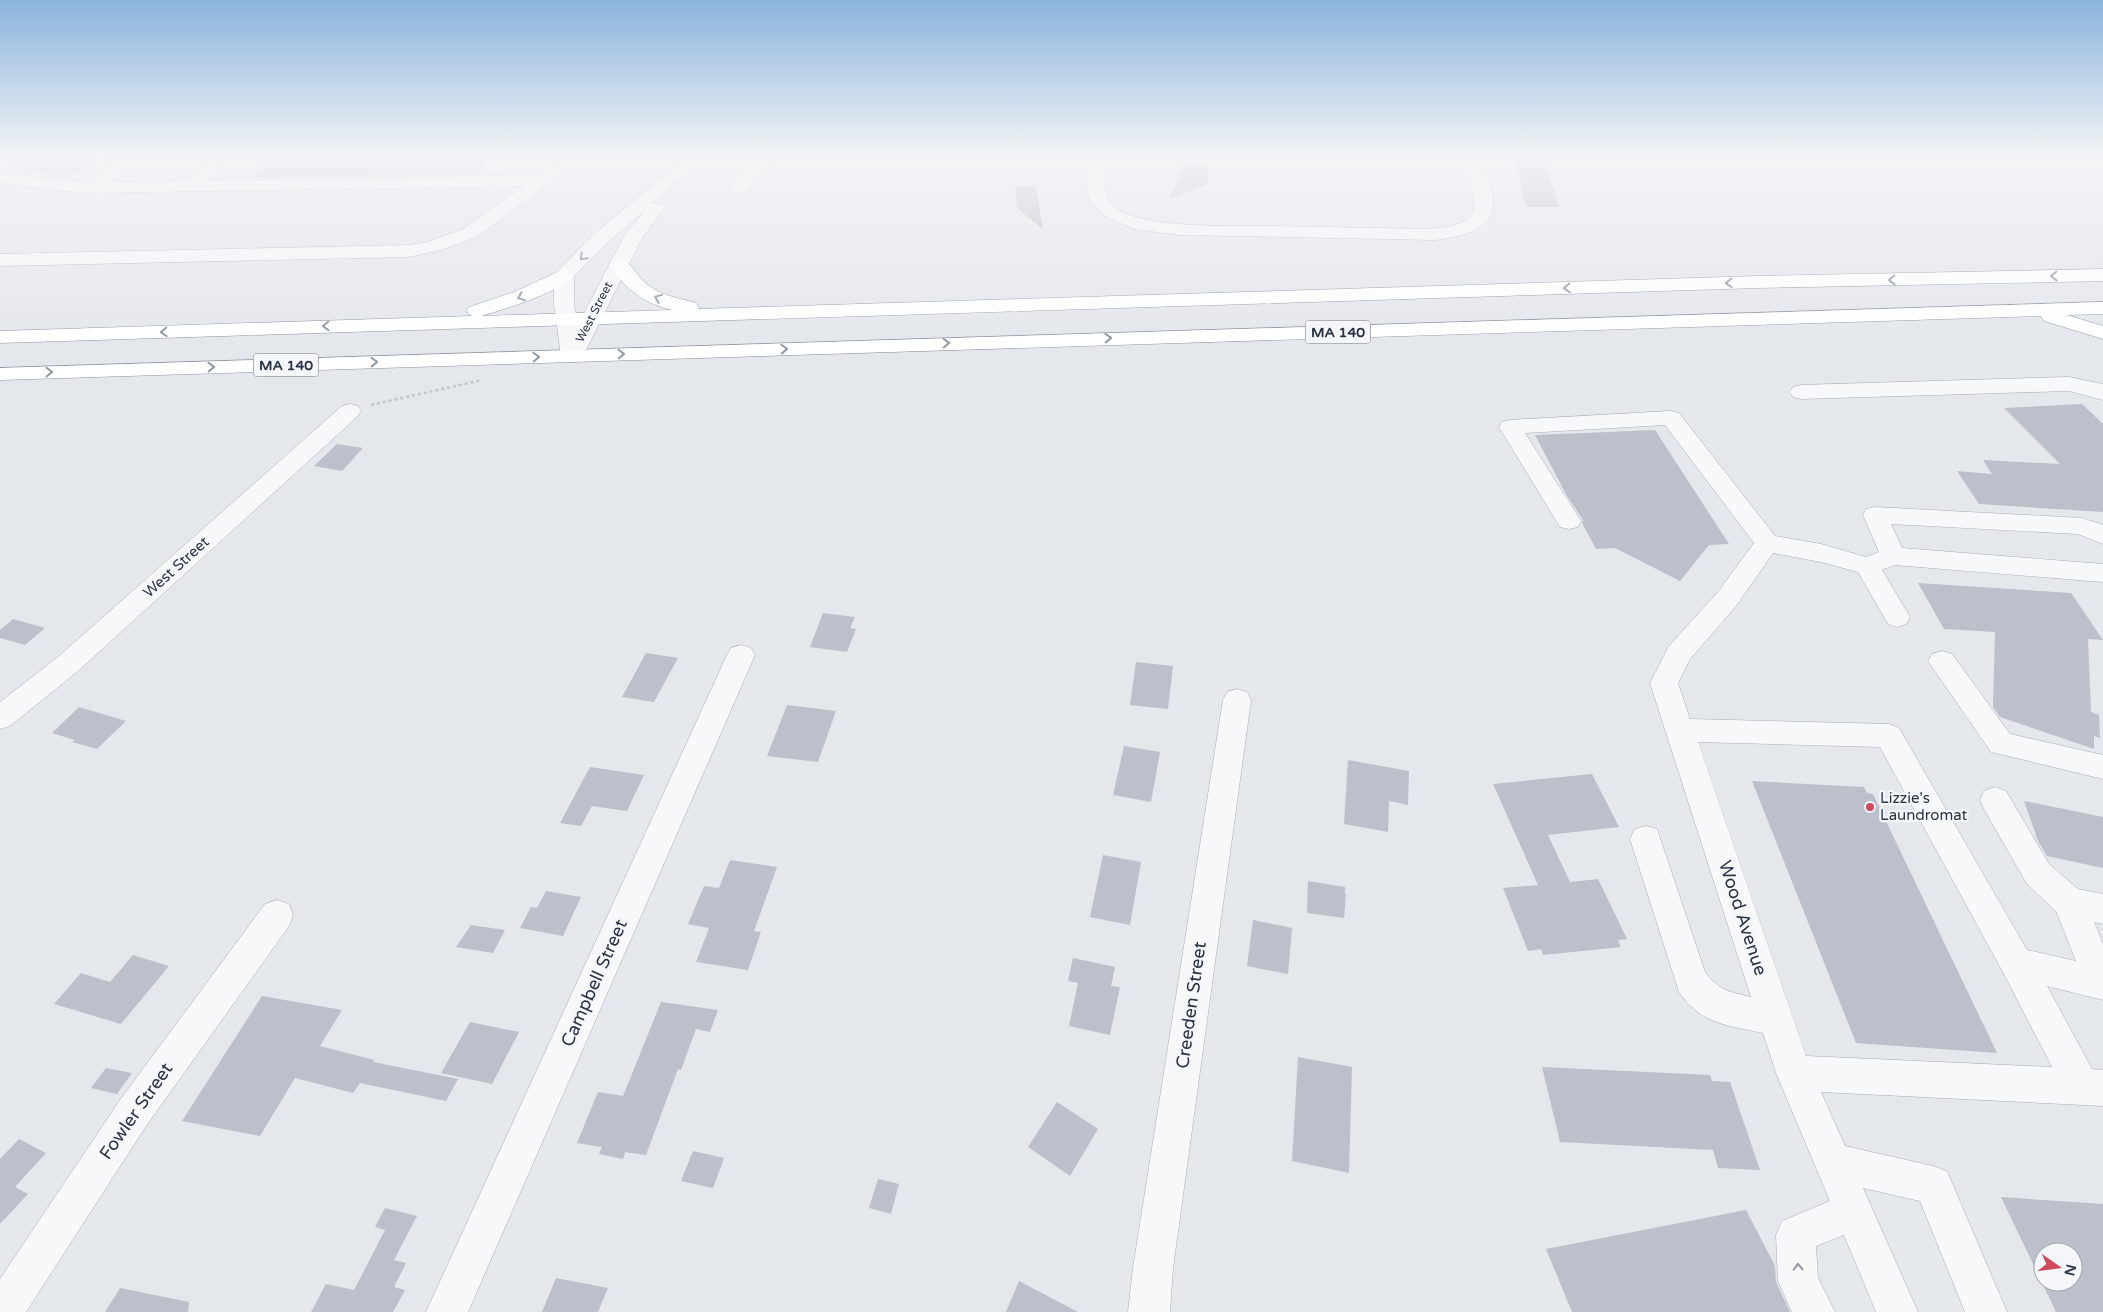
<svg xmlns="http://www.w3.org/2000/svg" width="2103" height="1312" viewBox="0 0 2103 1312" font-family="'Varela Round',sans-serif">
  <style>
    .building { fill: #bbc0ca; fill-rule: evenodd }
    .lines { fill: none; stroke-linecap: round; stroke-linejoin: round }
    .minor-casing { stroke: #a9aeb7; stroke-width: 1 }
    .highway-casing { stroke: #8b94a3; stroke-width: 1 }
    .path { stroke: #c2c5cb; stroke-width: 2.5; stroke-dasharray: 3 3; stroke-linecap: butt }
    .minor { fill: #f7f8fa; fill-rule: evenodd }
    .highway { fill: #fff; fill-rule: evenodd }
    .oneway { stroke: #9196a0 }
    .oneway2 { stroke: #959aa2 }
    .poi-dot { fill: #d1495b; stroke: #f4f6f9; stroke-width: 2 }
    .labels { text-anchor: middle; stroke-width: 4.5; stroke-linejoin: round; paint-order: stroke }
    .far-street-label { font-size: 12px; fill: #2b3445; stroke: #f4f6f9 }
    .shield { fill: #f4f6f9; stroke: #676e7b; stroke-width: 1 }
    .shield-label { font-size: 14px; font-weight: bold; fill: #2b3445 }
    .street-label { font-size: 15px; fill: #2b3445; stroke: #f4f6f9 }
    .poi-label { font-size: 15px; fill: #2b3445; stroke: #f4f6f9; text-anchor: start }
    .near-street-label { font-size: 18px; fill: #2b3445; stroke: #f4f6f9 }
  </style>
  <rect width="100%" height="100%" fill="#e4e7ec"/>
  <path class="building" d="M10 155H106L71 176 9 169Z
    M271 155H481V174L251 178Z
    M1513 155H1543L1559 207H1526Z
    M1183 164 1209 167 1208 184 1170 199Z
    M1015 186H1036L1043 229 1017 208Z
    M2082 404 2103 424V512L1979 504 1957 471 1992 474 1983 460 2060 464 2004 408Z
    M1655 430 1729 544 1709 545 1680 581 1615 548 1596 549 1582 523 1583 520 1567 496 1535 435Z
    M337 444 363 448 342 471 314 466Z
    M1918 583 2071 593 2103 640 2088 639 2091 712 2099 715 2100 738 2094 736V749L2000 717 1993 707 1995 632 1944 629Z
    M823 613 855 617 850 628 856 629 847 652 810 647Z
    M13 619 45 628 25 645 0 638V630Z
    M646 653 678 658 654 702 622 697Z
    M1136 662 1173 666 1168 709 1130 705Z
    M787 705 836 711 818 762 767 756Z
    M79 707 126 721 97 749 72 742 75 740 52 733Z
    M1124 746 1160 752 1151 802 1113 795Z
    M1348 760 1409 771 1408 805 1389 801 1388 832 1344 824Z
    M590 767 644 775 627 811 592 806 581 826 560 823Z
    M1592 774 1619 827 1548 835 1570 882 1598 879 1627 939 1618 940 1621 947 1543 955 1541 949 1528 951 1503 888 1538 885 1493 784Z
    M1752 781 1864 787 1867 793 1873 794 1997 1053 1856 1043Z
    M2024 801 2103 817V868L2047 856 2038 841Z
    M1103 855 1141 862 1130 925 1090 917Z
    M730 860 777 867 754 931 761 932 748 970 696 962 709 928 688 924 704 886 719 888Z
    M1308 881 1345 887V894H1346L1344 918 1307 913Z
    M546 891 581 897 563 936 520 928 531 907 537 908Z
    M1253 920 1292 928 1288 974 1247 966Z
    M471 925 505 930 493 953 456 947Z
    M133 955 169 966 121 1024 54 1004 81 973 110 982Z
    M1073 958 1115 967 1111 986 1120 987 1110 1035 1069 1026 1078 983 1068 981Z
    M262 996 342 1010 320 1046 374 1060 373 1062 458 1079 446 1101 360 1083 353 1093 295 1078 260 1136 182 1121Z
    M661 1002 718 1010 710 1032 696 1029 681 1070 678 1069 646 1155 625 1152 623 1159 599 1154 602 1147 577 1143 598 1092 623 1096Z
    M470 1022 519 1032 492 1084 441 1073Z
    M1298 1057 1352 1067 1349 1173 1292 1161Z
    M1542 1067 1710 1075 1712 1081 1730 1082 1760 1170 1718 1168 1713 1150 1560 1142Z
    M106 1068 132 1073 117 1094 91 1088Z
    M1057 1102 1098 1129 1070 1176 1028 1147Z
    M19 1139 46 1153 15 1187 28 1194 0 1224V1159Z
    M693 1151 724 1158 713 1188 681 1181Z
    M878 1179 899 1184 891 1214 869 1208Z
    M2001 1197 2103 1204V1312H2056ZM2043 1252H2073V1282H2043Z
    M385 1208 417 1216 394 1260 406 1263 394 1287 405 1290 393 1312H311L326 1284 354 1290 385 1230 375 1227Z
    M1746 1210 1775 1266 1776 1282 1790 1312H1572L1546 1249Z
    M556 1278 608 1288 598 1312H542Z
    M1019 1281 1078 1312H1006Z
    M120 1288 189 1302 188 1312H105Z"/>
  <g class="lines">
    <defs>
      <path id="minor" d="M117 155H136L110 181 113 182 187 181 212 155H230L207 181 539 175 567 155H587L477 237 438 251 408 257 0 266V254L408 245 427 242 463 229 524 186 81 193 0 183V173L90 183Z
        M688 155H707L652 204H662L665 208 642 238 583 356 580 361 572 362 564 361 561 356 554 304V275L593 235ZM645 210 624 236 578 325 574 304V276L607 243Z
        M759 155H775L776 158 744 193 738 194 732 193 729 189 732 185Z
        M1088 155H1105C1105 173 1099 195 1116 208 1146 230 1235 225 1274 226 1324 227 1375 228 1426 229 1495 225 1475 201 1458 155H1475C1481 168 1491 183 1493 198 1498 230 1459 237 1435 240L1179 235 1134 229 1104 216 1089 199 1086 184Z
        M2069 377 2103 384V400L2069 391 1801 399 1793 397 1790 392 1793 387 1801 385Z
        M350 404 358 406 361 411 358 416 78 671 10 726 0 729V702L58 657 342 406Z
        M1671 411 1679 413 1775 536 1821 544 1866 557 1879 552 1863 515 1866 509 1875 507 2082 518 2103 525V544L2078 534 1891 524 1902 548 2103 564V582L1894 565 1882 570 1910 617 1906 624 1897 627 1888 624 1858 572 1821 562 1773 553 1736 606 1690 659 1678 683 1690 719 1889 724 1899 728 2027 950 2076 961 2056 911 2027 884 1984 809 1980 800 1984 791 1995 787 2006 791 2049 864 2078 889 2103 894V924L2094 922 2103 944V1000L2047 986 2092 1069 2103 1070V1106L1821 1092 1845 1146 1933 1166 1947 1171 2007 1312H1965L1920 1201 1863 1188 1918 1312H1876L1844 1235 1816 1246 1818 1278 1835 1312H1792L1778 1281 1776 1235 1782 1221 1830 1201 1776 1073 1763 1033C1727 1025 1702 1025 1679 992L1630 839 1635 829 1646 826 1657 829 1705 972C1719 991 1730 992 1751 997L1650 683 1669 646 1718 592 1754 543 1665 425 1525 433 1581 521 1578 527 1569 529 1560 527 1499 427 1502 422 1510 420ZM1698 742 1880 747 2004 974 2052 1067 1806 1056Z
        M741 645 751 648 755 655 468 1312H426L727 655 731 648Z
        M1942 651 1952 654 2010 734 2103 755V779L1991 752 1928 661 1932 654Z
        M1237 689 1247 692 1251 700 1173 1268 1170 1312H1128L1133 1268 1223 700 1227 692Z
        M277 900 289 904 293 915 289 926 146 1126 26 1312H0V1279L120 1100 265 904Z"/>
      <path id="highway" d="M619 258C631 261 637 277 648 285 662 296 679 298 696 303L699 307 698 309 1758 276 2103 269V281L1758 288 0 343V331L472 316 466 311 469 307 514 292 564 269 571 271 574 275C562 292 502 310 481 316L672 310C643 303 625 289 609 264L612 260Z
        M2103 302V314L2067 315 2103 326V339L2044 321 2041 316 0 380V368Z"/>
    </defs>
    <use href="#minor" class="minor-casing"/>
    <use href="#highway" class="highway-casing"/>
    <path class="path" d="M371 405 482 380"/>
    <use href="#minor" class="minor"/>
    <use href="#highway" class="highway"/>
  </g>
  <defs><path id="oneway-chevron" d="M-2-3.5L2.5 0L-2 3.5" fill="none" stroke-width="1.6" stroke-linecap="round" stroke-linejoin="round" transform="scale(1.25)"/></defs>
  <g class="oneway">
    <use href="#oneway-chevron" transform="translate(583 257) rotate(135)"/>
    <use href="#oneway-chevron" transform="translate(1798 1267) rotate(-93)"/>
  </g>
  <g class="oneway2">
    <use href="#oneway-chevron" transform="translate(2054 276) rotate(179)"/>
    <use href="#oneway-chevron" transform="translate(1892 280) rotate(179)"/>
    <use href="#oneway-chevron" transform="translate(1729 283) rotate(178)"/>
    <use href="#oneway-chevron" transform="translate(1567 288) rotate(178)"/>
    <use href="#oneway-chevron" transform="translate(521 297) rotate(158)"/>
    <use href="#oneway-chevron" transform="translate(658 298) rotate(-158)"/>
    <use href="#oneway-chevron" transform="translate(326 326) rotate(178)"/>
    <use href="#oneway-chevron" transform="translate(164 332) rotate(178)"/>
    <use href="#oneway-chevron" transform="translate(1108 338) rotate(-2)"/>
    <use href="#oneway-chevron" transform="translate(946 343) rotate(-2)"/>
    <use href="#oneway-chevron" transform="translate(784 349) rotate(-2)"/>
    <use href="#oneway-chevron" transform="translate(621 354) rotate(-2)"/>
    <use href="#oneway-chevron" transform="translate(536 357) rotate(-2)"/>
    <use href="#oneway-chevron" transform="translate(374 362) rotate(-2)"/>
    <use href="#oneway-chevron" transform="translate(211 367) rotate(-2)"/>
    <use href="#oneway-chevron" transform="translate(49 372) rotate(-2)"/>
  </g>
  <linearGradient id="sky" x2="0" y2="1"><stop stop-color="#8bb4dd"/><stop offset="0.46" stop-color="#f3f4f6"/><stop offset="1" stop-color="#f3f4f6" stop-opacity="0"/></linearGradient>
  <rect width="2103" height="338" fill="url(#sky)"/>
  <circle class="poi-dot" cx="1870" cy="807" r="5"/>
  <g class="labels">
    <g class="far-street-label">
      <text transform="translate(594 312) rotate(-63)" y="4">West Street</text>
    </g>
    <g class="shield">
      <rect x="1305.5" y="320.5" width="65" height="23" rx="4"/>
      <rect x="253.5" y="353.5" width="65" height="23" rx="4"/>
    </g>
    <g class="shield-label">
      <text x="1338" y="337">MA 140</text>
      <text x="286" y="370">MA 140</text>
    </g>
    <g class="street-label">
      <text transform="translate(176 567) rotate(-42)" y="5">West Street</text>
    </g>
    <g class="poi-label">
      <text x="1880" y="803">Lizzie's<tspan x="1880" dy="17">Laundromat</tspan></text>
    </g>
    <g class="near-street-label">
      <text transform="translate(1743 918) rotate(72)" y="6">Wood Avenue</text>
      <text transform="translate(594 983) rotate(-66)" y="6">Campbell Street</text>
      <text transform="translate(1191 1005) rotate(-82)" y="6">Creeden Street</text>
      <text transform="translate(136 1111) rotate(-55)" y="6">Fowler Street</text>
    </g>
  </g>
  <g transform="translate(2058 1267) rotate(104)"><circle r="24" fill="#f4f6f9" stroke="#a4a8b1"/>
  <path d="M0-4L9 19L0 12L-9 19Z" fill="#d1495b"/>
  <text y="-8" font-size="14" font-weight="bold" text-anchor="middle" fill="#2b3445">N</text>
  </g>
</svg>
